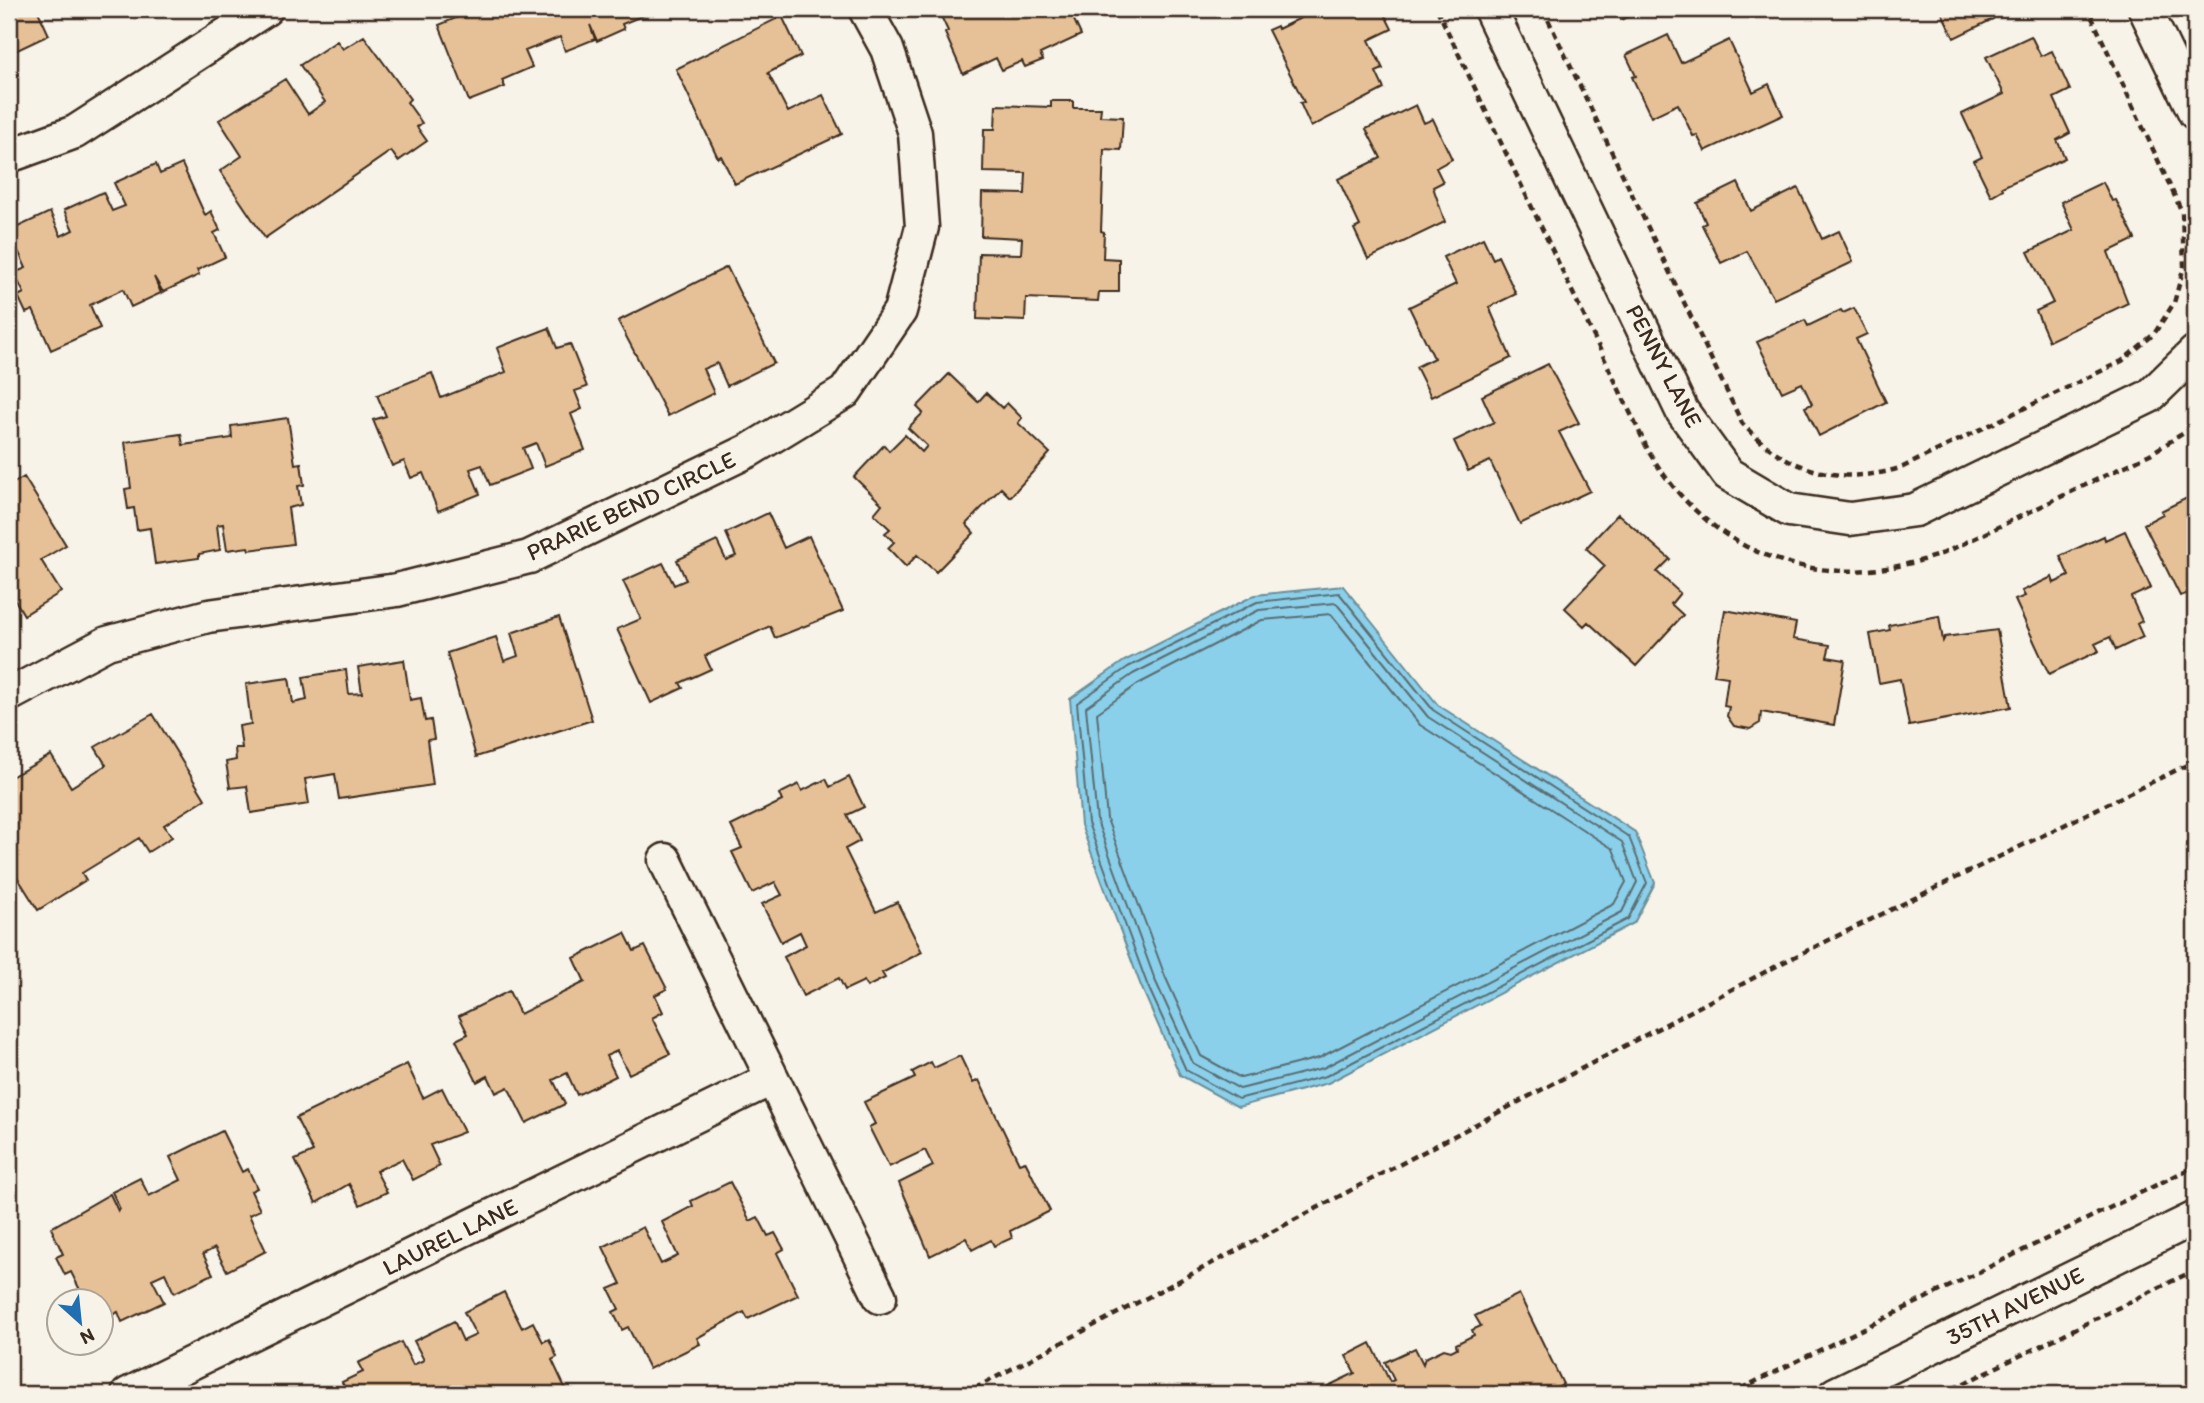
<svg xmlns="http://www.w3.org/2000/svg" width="2204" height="1403" viewBox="0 0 2204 1403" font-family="Itim,sans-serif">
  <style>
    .water { fill: #8ad0eb; stroke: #6a8e99; stroke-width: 2 }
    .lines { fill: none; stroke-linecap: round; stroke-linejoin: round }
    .shore { stroke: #5b6c70; stroke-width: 2 }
    .building { fill: #e6c197; stroke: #3b2a1e; stroke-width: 2 }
    .minor-casing { stroke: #3b2a1e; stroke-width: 37 }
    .path { stroke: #3b2a1e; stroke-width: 4.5; stroke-dasharray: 7 5; stroke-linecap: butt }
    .minor { stroke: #f7f3e8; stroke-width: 32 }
    .labels { text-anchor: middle; stroke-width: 7; stroke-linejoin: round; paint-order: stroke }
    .street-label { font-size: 24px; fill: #3b2a1e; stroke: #f7f3e8 }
  </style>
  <rect width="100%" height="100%" fill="#f7f3e8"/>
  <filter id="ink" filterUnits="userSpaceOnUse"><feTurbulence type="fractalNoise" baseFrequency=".0143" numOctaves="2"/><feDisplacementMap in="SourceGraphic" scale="14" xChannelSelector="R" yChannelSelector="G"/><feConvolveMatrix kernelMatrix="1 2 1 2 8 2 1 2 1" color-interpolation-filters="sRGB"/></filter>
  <g filter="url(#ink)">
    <path class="water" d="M1343 586 1438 705 1635 832 1655 883 1634 923 1328 1083 1238 1107 1180 1075 1141 986 1081 825 1070 699 1124 661 1255 595Z"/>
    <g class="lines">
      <path class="shore" d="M1339 593 1433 710 1629 837 1647 883 1628 919 1326 1076 1238 1099 1186 1070 1147 984 1088 823 1077 703 1128 667 1257 602Z
        M1336 603 1428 717 1622 842 1637 882 1622 912 1323 1068 1240 1089 1193 1063 1155 980 1097 821 1086 707 1133 674 1259 610Z
        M1331 614 1420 725 1613 849 1626 882 1614 904 1319 1058 1241 1078 1201 1056 1165 976 1107 819 1097 713 1138 684 1262 620Z"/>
    </g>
    <path class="building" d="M9 9H37L49 35 9 54Z
      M461 9H659L622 24 624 29 597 41 590 25 595 39 565 51 560 37 525 51 532 67 502 80 505 87 469 101 439 25 463 15Z
      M946 9H1069L1081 35 1040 54 1043 60 1025 67 1022 61 1002 70 996 58 963 74 945 33 948 31 939 12Z
      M1319 9H1382L1392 29 1369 40 1383 69 1376 72 1384 89 1311 127 1300 103 1304 102 1268 30 1277 26 1278 29Z
      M1616 9H1644L1621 20Z
      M1940 9H1997L1990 12 1993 19 1954 38Z
      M782 16 801 56 768 73 788 112 823 95 842 134 735 184 721 156 718 158 676 69Z
      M1668 35 1681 63 1729 40 1753 92 1769 84 1783 115 1705 151 1697 135 1693 136 1678 104 1651 117 1632 77 1636 76 1626 55Z
      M364 36 410 99 407 102 422 123 417 127 427 141 398 161 391 151 265 238 220 171 242 156 219 120 285 79 308 114 325 102 300 65 337 41 343 49Z
      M2031 36 2041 56 2052 51 2070 90 2054 98 2070 133 2057 140 2065 158 2002 187 2003 189 1991 196 1974 161 1982 157 1962 114 2004 94 1986 57Z
      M1051 101H1073V108H1101L1100 116 1123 117 1121 150 1104 149 1101 231 1104 232 1103 258 1119 259V292H1099L1098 301 1026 298 1025 321 977 319 979 253 1021 254 1022 238 981 236 982 193 1025 194 1026 173 983 172 984 129H995L996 105 1051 107Z
      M1416 105 1424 123 1433 119 1452 159 1436 168 1443 182 1433 187 1445 222 1368 259 1354 229 1360 226 1338 179 1381 158 1366 129Z
      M156 164 160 174 182 164 205 215 211 211 220 230 214 233 225 257 197 270 199 275 163 292 154 277 161 293 131 307 123 289 90 305 100 328 51 350 33 310 26 313 18 296 24 293 14 273 26 268 9 231 50 212 61 236 73 230 64 210 103 192 112 211 125 206 114 183Z
      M2103 182 2112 201 2116 200 2135 239 2108 252 2128 303 2049 341 2036 311 2053 303 2028 252 2074 230 2061 202Z
      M1738 183 1751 211 1798 188 1822 239 1839 231 1853 262 1774 299 1747 251 1721 263 1702 225 1706 223 1697 203Z
      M1483 238 1493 259 1498 256 1516 294 1489 307 1511 358 1431 397 1416 367 1434 358 1409 307 1456 284 1443 257Z
      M727 267 774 363 727 386 717 363 703 369 714 393 668 416 618 321Z
      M1854 308 1867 334 1856 339 1886 402 1819 436 1805 407 1812 404 1802 383 1782 392 1757 342 1805 320 1808 326 1841 310 1843 313Z
      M549 328 557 348 570 344 587 387 575 391 582 409 571 414 585 450 545 466 536 443 523 448 531 469 490 485 482 465 470 469 480 494 438 511 423 473 411 478 404 461 392 466 373 420 386 416 377 395 432 373 441 398 506 372 497 348Z
      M1548 364 1579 423 1559 432 1590 491 1520 524 1490 461 1468 471 1454 441 1494 422 1482 396Z
      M949 374 978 402 986 393 1002 408 1007 403 1022 418 1018 423 1050 453 1010 497 1001 488 966 524 974 533 936 572 917 555 906 567 888 548 894 542 885 533 890 529 874 514 882 504 854 477 884 445 889 451 905 435 922 452 927 446 908 428 923 413 917 407Z
      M288 418 295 464 301 463 304 485 298 486 301 505 288 508 293 544 249 550 248 547 227 550 223 524 217 525 220 550 199 554V558L155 564 150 528 137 530 134 508 128 509 125 489 131 488 125 442 181 434 183 445 232 438 231 426Z
      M24 477 66 545 41 560 61 592 24 615 9 590V486Z
      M2195 494V591L2180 596 2144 524 2163 514 2161 511Z
      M768 513 784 548 809 536 843 611 775 638 770 626 705 656 711 669 680 683 683 688 651 703 617 629 641 619 623 581 663 563 674 585 686 580 677 560 717 541 726 560 736 556 726 533Z
      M1618 514 1670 559 1657 572 1680 593 1671 604 1683 615 1636 666 1588 622 1584 626 1565 608 1605 566 1586 548Z
      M2125 531 2151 588 2131 597 2142 621 2137 624 2143 637 2116 650 2110 637 2095 644 2099 651 2049 674 2015 600 2025 596 2022 591 2052 577 2054 583 2069 576 2060 556 2104 536 2105 540Z
      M1725 610 1796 623 1793 639 1830 645 1827 657 1845 660 1834 725 1761 712 1760 723 1750 729 1734 726 1727 716 1729 707 1724 706 1728 677 1714 675Z
      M1939 616 1943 641 1945 637 1997 630 2011 707 1909 726 1900 679 1879 683 1870 634 1890 630 1889 625Z
      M559 617 592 720 476 757 447 653 496 637 504 661 518 656 511 633Z
      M404 660 410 700 421 698 425 721 431 720 434 739 427 740 433 785 339 799 335 774 305 779 309 804 251 813 247 786 230 788 226 762 236 760 235 748H242L239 726 251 724 246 684 289 678 293 703 307 700 303 677 346 670 349 694 362 693 358 667Z
      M153 714 205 799 164 825 172 837 148 852 139 838 82 873 86 880 38 910 14 872 9 874V778L51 755 71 787 106 765 95 747Z
      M849 777 864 807 847 815 860 841 845 849 876 912 897 902 922 952 882 973 885 978 867 987 864 981 845 990 839 978 803 996 784 957 806 945 800 932 781 942 762 904 782 895 775 882 752 893 732 852 742 848 731 826 782 801 779 794 799 784 802 791 826 779 830 787Z
      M625 933 634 951 645 946 667 989 655 995 663 1012 652 1018 670 1054 629 1074 617 1051 606 1056 616 1076 577 1095 567 1073 553 1080 565 1104 526 1123 508 1087 496 1093 488 1076 477 1082 456 1040 468 1034 459 1016 509 991 520 1014 585 982 574 958Z
      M960 1056 973 1083 979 1080 1019 1163 1025 1161 1050 1211 1010 1231 1012 1238 994 1246 991 1240 972 1250 966 1238 930 1256 899 1183 933 1166 925 1150 889 1167 869 1127 875 1124 864 1102 915 1078 912 1072 931 1062 934 1068Z
      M407 1064 423 1098 442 1088 464 1132 430 1145 440 1166 413 1180 402 1159 376 1171 387 1192 360 1205 349 1184 316 1203 295 1160 313 1152 296 1118Z
      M222 1131 242 1172 248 1169 257 1188 251 1191 260 1210 249 1215 266 1251 227 1271 215 1248 203 1254 213 1274 174 1293 165 1273 152 1279 164 1302 122 1322 118 1312 102 1320V1302H86L71 1272 65 1275 56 1257 63 1254 51 1228 110 1194 118 1211 120 1209 112 1192 140 1178 149 1196 181 1180 170 1157Z
      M730 1182 750 1221 758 1217 768 1236 775 1233 784 1249 777 1253 798 1295 748 1319 744 1312 697 1338 700 1344 649 1369 628 1327 622 1330 613 1312 619 1309 609 1289 621 1284 603 1247 643 1227 661 1264 678 1256 662 1222 693 1206 691 1201Z
      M504 1292 522 1328 533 1322 543 1342 549 1339 557 1357 552 1360 568 1394H347L342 1382 363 1372 358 1363 401 1342 413 1365 424 1360 414 1341 454 1321 463 1341 476 1335 464 1312Z
      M1519 1294 1563 1384 1543 1394H1320L1330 1390 1328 1386 1355 1373 1346 1356 1371 1343 1390 1382 1394 1380 1385 1362 1415 1348 1423 1364 1425 1358 1444 1349 1451 1351 1457 1348 1456 1344 1474 1335 1472 1330 1481 1326 1475 1316Z"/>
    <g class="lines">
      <defs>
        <path id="minor" d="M1490 9 1682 411 1728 474 1789 510 1850 519 1915 510 2150 396 2195 352
          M2145 9 2195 113
          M9 156 75 132 266 9
          M9 695 107 643 208 616 397 590 529 557 750 450 845 392 900 311 922 227 915 133 887 49 865 9
          M665 860 880 1297
          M128 1394 771 1079
          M1835 1394 2195 1218"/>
      </defs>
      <use href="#minor" class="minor-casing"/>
      <path class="path" d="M1437 9 1649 452C1714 561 1827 596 1944 553L2150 454 2195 426
        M1543 9 1742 423C1785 471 1841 487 1903 467L2122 361 2154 334 2174 303 2184 266 2182 212 2088 9
        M2193 9 2195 14
        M964 1394 1784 962 2195 761
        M1730 1394 2195 1166
        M1942 1394 2195 1270"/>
      <use href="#minor" class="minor"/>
    </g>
  </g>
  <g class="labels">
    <g class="street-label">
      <text transform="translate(1664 366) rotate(62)" y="8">PENNY LANE</text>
      <text transform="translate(631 506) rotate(-25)" y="8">PRARIE BEND CIRCLE</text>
      <text transform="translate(450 1237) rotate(-26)" y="8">LAUREL LANE</text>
      <text transform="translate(2015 1306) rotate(-26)" y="8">35TH AVENUE</text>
    </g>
  </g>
  <rect width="2204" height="1403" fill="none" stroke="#f7f3e8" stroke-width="35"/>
  <rect x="18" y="18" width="2169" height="1368" fill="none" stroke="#3b2a1e" stroke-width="2.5" filter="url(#ink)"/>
  <g transform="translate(80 1322) rotate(153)"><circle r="33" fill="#f7f3e8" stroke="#aca397" stroke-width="2"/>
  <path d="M0-5L12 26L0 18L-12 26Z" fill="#1f6fb2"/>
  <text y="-10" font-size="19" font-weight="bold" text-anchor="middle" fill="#3b2a1e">N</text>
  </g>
</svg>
